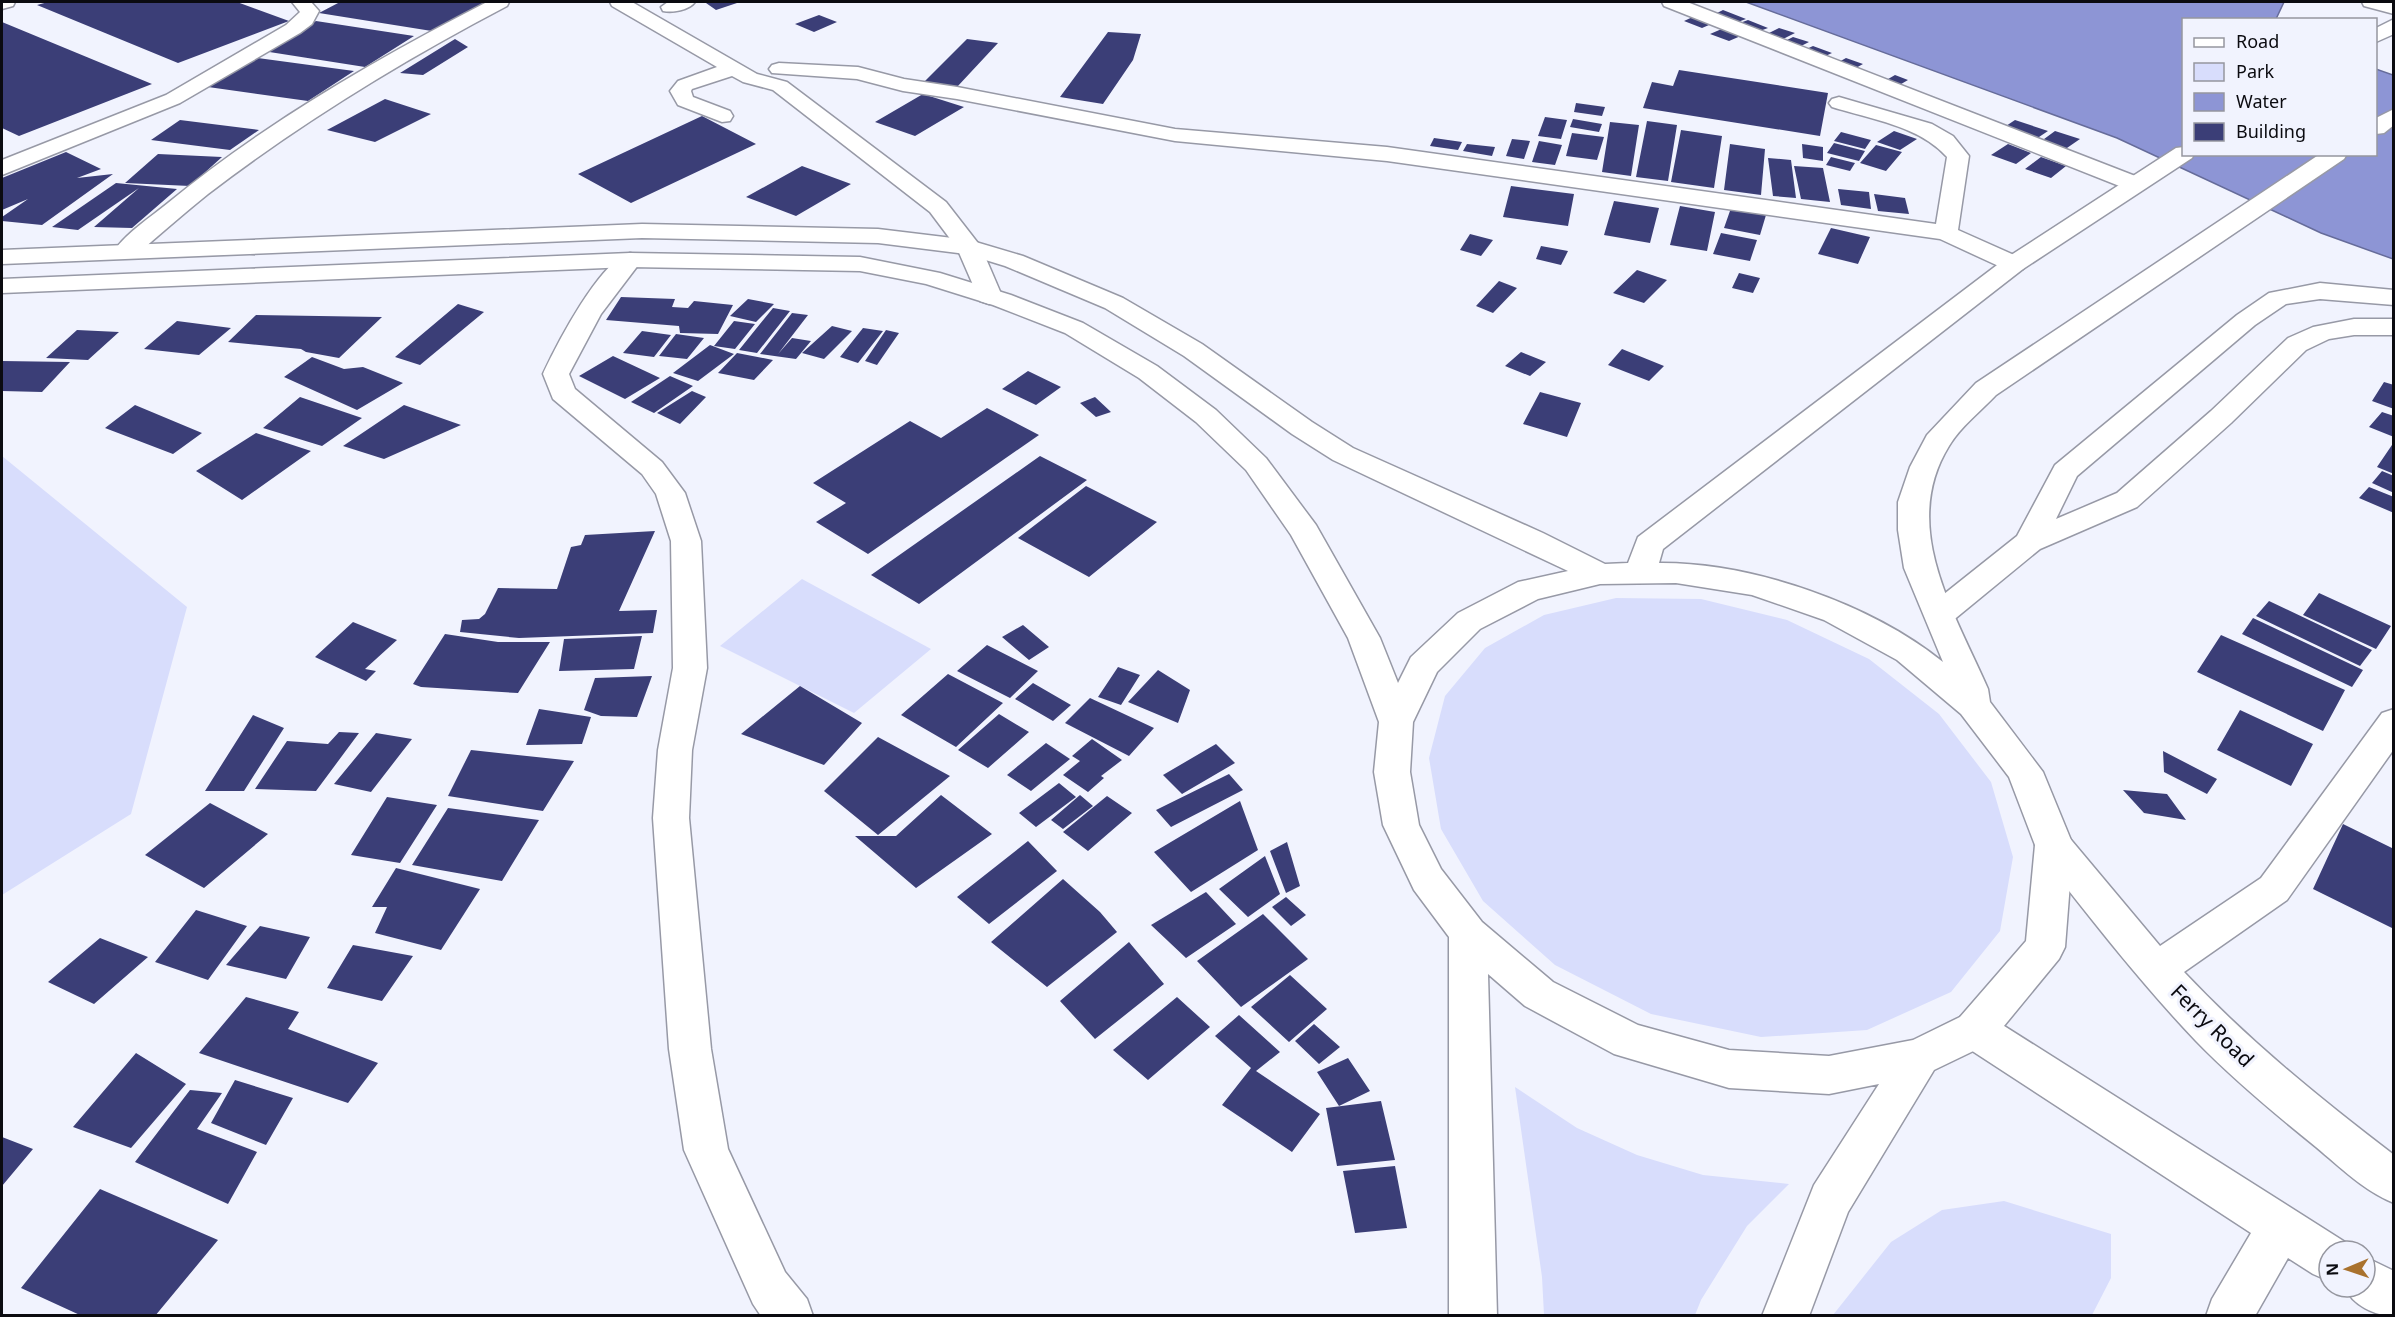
<svg xmlns="http://www.w3.org/2000/svg" width="2395" height="1317" viewBox="0 0 2395 1317" font-family="'Noto Sans',sans-serif">
  <style>
    .green { fill: #d8ddfc }
    .water { fill: #8d95d5; stroke: #666c9a; stroke-width: 1.5 }
    .building { fill: #3b3e77 }
    .lines { fill: none; stroke-linecap: round; stroke-linejoin: round }
    .minor-casing { stroke: #9799a6; stroke-width: 3 }
    .highway-casing { stroke: #9799a6; stroke-width: 3 }
    .minor { fill: #fff; fill-rule: evenodd }
    .highway { fill: #fff; fill-rule: evenodd }
    .labels { text-anchor: middle; stroke-width: 6; stroke-linejoin: round; paint-order: stroke }
    .near-street-label { font-size: 21px; fill: #0b0b10; stroke: #f1f3fe }
  </style>
  <rect width="100%" height="100%" fill="#f1f3fe"/>
  <path class="green" d="M2 456 187 607 131 814 2 895Z
    M802 579 931 649 854 713 720 646Z
    M1616 598 1701 599 1787 620 1869 659 1939 714 1991 782 2013 857 2000 931 1951 992 1867 1030 1761 1037 1651 1014 1555 965 1483 901 1441 829 1429 758 1445 696 1485 648 1544 615Z
    M1515 1087 1577 1128 1637 1155 1703 1175 1789 1184 1747 1226 1701 1300 1695 1315H1544L1542 1277Z
    M2004 1201 2111 1234V1278L2092 1315H1833L1891 1242 1942 1210Z"/>
  <path class="water" d="M1746 2H2284L2276 19 2184 20V154H2376V69L2393 75V259L2321 233 2117 138Z"/>
  <path class="building" d="M48 2H237L289 21 178 63 37 5Z
    M340 2H491L438 32 319 13Z
    M711 2H740L716 10 706 3Z
    M1723 10 1746 19 1735 23 1713 15Z
    M819 15 837 22 814 32 795 24Z
    M1697 15 1716 22 1702 28 1684 21Z
    M1748 20 1768 28 1757 32 1737 24Z
    M316 21 414 36 365 67 263 51Z
    M2 22 152 84 19 136 2 128Z
    M1724 28 1743 35 1729 41 1710 34Z
    M1779 28 1795 33 1783 39 1767 34Z
    M1108 32 1141 34 1133 60 1103 104 1060 97Z
    M1793 37 1809 42 1797 48 1781 43Z
    M455 39 468 47 423 75 400 73Z
    M967 39 998 43 957 87 924 82Z
    M1813 46 1832 53 1821 58 1802 51Z
    M250 57 354 71 308 101 201 86Z
    M1846 58 1863 64 1854 69 1837 63Z
    M1679 70 1828 93 1820 136 1643 108 1652 82 1673 86Z
    M1895 75 1908 80 1896 87 1883 82Z
    M923 94 964 107 915 136 875 122Z
    M385 99 431 114 375 142 327 130Z
    M1576 103 1605 107 1602 116 1574 112Z
    M702 116 756 144 631 203 578 174Z
    M1545 117 1567 120 1561 139 1538 136Z
    M1573 119 1602 124 1599 132 1570 127Z
    M180 120 259 130 230 150 151 140Z
    M2015 120 2048 131 2036 139 2003 128Z
    M1647 121 1677 125 1668 181 1636 177Z
    M1610 122 1639 125 1631 176 1602 172Z
    M1681 130 1722 136 1714 188 1671 182Z
    M1894 131 1917 139 1900 150 1877 142Z
    M2055 131 2080 139 2064 150 2040 142Z
    M1841 132 1871 140 1865 149 1834 141Z
    M1572 133 1604 137 1597 160 1566 156Z
    M1434 138 1462 142 1458 150 1430 146Z
    M1512 139 1530 141 1524 159 1506 156Z
    M1539 141 1562 145 1555 165 1532 162Z
    M1834 143 1865 151 1859 161 1827 153Z
    M1467 144 1495 147 1492 156 1463 151Z
    M1730 144 1765 149 1761 195 1724 190Z
    M1802 144 1823 147V161L1803 158Z
    M2008 144 2031 153 2016 164 1991 155Z
    M1876 145 1902 152 1886 171 1860 163Z
    M66 152 101 169 77 178 113 174 42 225 2 221V217L28 199 2 210V178Z
    M158 154 222 157 190 186 125 183Z
    M1831 157 1855 163 1850 171 1826 165Z
    M2041 157 2066 166 2051 178 2025 169Z
    M1768 158 1791 160 1796 198 1773 196Z
    M802 166 851 184 796 216 746 197Z
    M1794 166 1823 168 1830 202 1801 199Z
    M116 183 177 189 132 228 94 227 139 188 78 230 52 227Z
    M1511 186 1574 194 1568 226 1503 217Z
    M1838 189 1869 192 1871 209 1841 205Z
    M1874 194 1905 198 1909 214 1878 211Z
    M1614 201 1659 208 1650 243 1604 235Z
    M1680 206 1715 212 1707 251 1670 245Z
    M1731 208 1766 215 1760 235 1724 228Z
    M1831 228 1870 237 1858 264 1818 254Z
    M1721 233 1757 240 1750 261 1713 254Z
    M1470 234 1493 240 1481 256 1460 250Z
    M1541 246 1568 251 1561 265 1536 259Z
    M1637 270 1667 280 1644 303 1613 293Z
    M1739 273 1760 278 1753 293 1732 288Z
    M1499 281 1517 288 1493 313 1476 306Z
    M621 297 675 299 672 307 688 308 694 301 733 305 718 334 680 333 679 326 606 320Z
    M748 299 774 304 756 322 730 316Z
    M458 304 484 312 420 365 395 357Z
    M773 308 790 311 757 353 739 350Z
    M792 313 808 315 778 354 792 338 811 341 796 359 760 354Z
    M256 315 382 317 339 358 306 352 301 349 228 342Z
    M177 321 231 328 199 355 144 349Z
    M734 321 755 324 735 349 714 346Z
    M832 326 852 331 824 359 802 353Z
    M863 328 883 331 858 363 840 357Z
    M77 330 119 332 88 360 46 358Z
    M886 330 899 333 877 365 865 361Z
    M642 331 671 335 654 357 623 353Z
    M676 334 704 338 687 359 659 356Z
    M710 345 734 354 698 381 673 373Z
    M1622 349 1664 366 1649 381 1608 365Z
    M1521 352 1546 362 1530 376 1505 366Z
    M737 353 773 360 754 380 718 373Z
    M613 356 660 378 625 399 579 376Z
    M312 357 344 369 363 367 403 383 357 410 284 377Z
    M2 361 70 362 42 392 2 391Z
    M1028 371 1061 387 1036 405 1002 389Z
    M670 376 693 386 654 413 631 402Z
    M2384 382 2394 385V409L2372 401Z
    M692 391 706 397 680 424 657 413Z
    M1540 392 1581 403 1567 437 1523 424Z
    M300 397 362 418 322 446 263 428Z
    M1095 397 1111 412 1096 417 1080 403Z
    M135 405 202 433 173 454 105 428Z
    M404 405 461 425 384 459 343 446Z
    M987 408 1039 435 868 554 816 522 846 503 813 483 910 421 941 438Z
    M2382 412 2394 416V437L2369 427Z
    M256 433 311 451 242 500 196 471Z
    M2394 442V474L2377 467Z
    M1040 456 1087 480 919 604 871 575Z
    M2382 471 2394 476V493L2372 483Z
    M1086 486 1157 522 1089 577 1018 538Z
    M2369 487 2394 497V513L2359 498Z
    M655 531 619 611 657 610 653 633 519 638 460 632 462 620 479 619 485 614 498 588 557 589 571 547 581 545 585 535Z
    M2319 593 2391 626 2376 649 2303 615Z
    M2269 601 2372 650 2360 666 2256 616Z
    M2253 618 2363 670 2352 687 2242 634Z
    M353 622 397 640 365 669 376 671 366 681 315 657Z
    M1023 625 1049 647 1029 660 1002 637Z
    M445 634 498 642H550L518 693 421 687 413 684Z
    M2221 635 2345 690 2323 731 2197 672Z
    M642 636 634 669 559 671 564 639Z
    M987 645 1038 671 1010 698 957 671Z
    M1118 667 1140 675 1121 705 1098 697Z
    M1158 670 1190 690 1178 723 1128 702Z
    M948 674 1003 703 956 747 901 715Z
    M652 676 637 717 601 716 584 710 595 678Z
    M1033 683 1071 705 1053 721 1015 699Z
    M800 686 862 723 824 765 741 734Z
    M1090 698 1154 728 1129 756 1065 723Z
    M539 709 591 717 582 744 526 745Z
    M2240 710 2313 744 2291 786 2217 750Z
    M999 714 1029 732 988 768 958 750Z
    M253 715 284 728 244 791H205Z
    M339 732 359 733 316 791 255 789 287 741 328 744Z
    M376 733 412 739 371 792 334 784Z
    M878 737 950 776 878 835 824 791Z
    M1092 739 1122 760 1101 776 1104 778 1088 792 1063 775 1080 761 1072 756Z
    M1046 743 1070 759 1031 791 1007 775Z
    M1216 744 1235 763 1182 794 1163 775Z
    M471 750 574 761 543 811 448 796Z
    M2163 751 2217 779 2207 794 2164 772Z
    M1229 774 1243 790 1171 827 1156 810Z
    M1059 783 1076 797 1036 827 1019 813Z
    M2123 790 2167 794 2186 820 2144 813Z
    M941 795 992 834 916 888 855 836H896Z
    M1080 795 1093 806 1063 829 1051 820Z
    M1107 796 1132 813 1088 851 1063 832Z
    M387 797 437 805 400 863 351 855Z
    M1240 801 1258 850 1191 892 1154 852Z
    M210 803 268 834 204 888 145 855Z
    M448 808 539 820 502 881 412 865Z
    M2343 824 2394 849V929L2313 889Z
    M1028 841 1057 871 989 924 957 897Z
    M1287 842 1300 886 1286 893 1270 851Z
    M1265 856 1280 894 1248 917 1219 889Z
    M396 868 480 889 441 950 375 933 387 907H372Z
    M1063 879 1100 912 1117 932 1047 987 991 942Z
    M1206 892 1236 924 1186 958 1151 925Z
    M1286 897 1306 915 1291 926 1272 907Z
    M196 910 247 926 208 980 155 962Z
    M1263 914 1308 959 1241 1007 1197 961Z
    M260 926 310 937 286 979 226 965Z
    M100 938 148 957 94 1004 48 982Z
    M1129 942 1164 984 1095 1039 1060 1001Z
    M353 945 413 956 382 1001 327 988Z
    M1290 975 1327 1009 1289 1042 1251 1007Z
    M246 997 299 1012 288 1029 378 1063 348 1103 199 1053Z
    M1177 997 1210 1027 1148 1080 1113 1050Z
    M1239 1015 1280 1052 1256 1071 1320 1114 1292 1152 1222 1105 1251 1068 1215 1036Z
    M1314 1024 1340 1047 1319 1064 1295 1041Z
    M136 1053 186 1084 131 1148 73 1127Z
    M1348 1058 1370 1091 1339 1106 1317 1072Z
    M235 1080 293 1098 266 1145 211 1123Z
    M190 1090 222 1093 197 1129 257 1152 228 1204 135 1162Z
    M1381 1101 1395 1160 1337 1166 1326 1108Z
    M2 1137 33 1149 2 1186Z
    M1395 1166 1407 1228 1355 1233 1343 1171Z
    M100 1189 218 1240 155 1316H82L21 1288Z"/>
  <g class="lines">
    <defs>
      <path id="minor" d="M2 2H15L13 6 2 9Z
        M292 2H311L319 11 312 24 300 33 180 103 2 175V160L166 95 286 25 300 12Z
        M487 2H509L507 6C402 61 302 122 208 194 183 214 159 235 135 256L126 258 117 256 114 251C127 232 151 217 168 203 265 123 376 59 487 2Z
        M610 2H632L757 74 787 82 946 202 981 247 1002 296 998 301 989 304 980 301 957 248 930 212 773 90 743 82 732 76 692 89 691 91 693 97 730 111 733 116 730 121 722 122 678 105 670 91 678 81 717 67 612 6Z
        M668 2H695C689 10 673 13 663 11L661 7Z
        M1662 2H1687L2143 179 2146 184 2143 189 2135 191 2127 189 1664 6Z
        M2362 2H2394V14L2364 6Z
        M779 63 858 67 904 79 957 87 1175 129 1387 147 1936 224 1947 157C1920 126 1870 119 1832 107L1829 103 1832 99 1839 97 1932 124 1953 136 1969 156 1958 230 2023 259 2026 264 2023 269 2014 271 2005 269 1940 239 1387 161 1175 141 957 99 903 91 857 79 772 73 769 69 772 65Z
        M630 253 639 255 642 260 601 314 569 374 575 389 662 462 685 493 701 541 707 668 692 750 689 818 711 1049 728 1149 785 1272 807 1299 813 1316H761L753 1304 684 1150 669 1049 653 818 658 750 673 668 671 541 656 494 642 474 553 399 543 374C556 346 600 260 630 253Z
        M2320 283 2394 290V305L2320 299 2286 304 2255 325 2077 476 2056 519 2117 493 2211 411 2288 338 2313 327 2354 319H2394V335H2354L2329 339 2306 350 2231 423 2137 507 2040 549 1951 622 1940 625 1929 622 1924 614 1929 606 2017 536 2055 465 2237 315 2269 293Z
        M2394 709V749L2287 900 2184 972C2248 1040 2319 1098 2394 1155V1203C2364 1191 2340 1167 2316 1147 2275 1114 2233 1079 2196 1041 2140 982 2091 919 2041 855L2035 845 2041 835 2054 830 2067 835 2160 946 2261 878 2382 713Z
        M1975 1012 1990 1017 2345 1242 2349 1251H2329V1281L2313 1274 2288 1258 2255 1316H2206L2212 1299 2251 1233 1960 1043 1954 1030 1960 1017Z
        M2365 1257 2394 1271V1316C2375 1316 2352 1305 2345 1287H2365Z"/>
      <path id="highway" d="M2394 19V34L2376 42V28Z
        M2394 109V125L2384 133 2376 134V118Z
        M2184 147V154H2194L2192 158 2023 269 1663 549 1659 563C1751 562 1872 604 1943 662L1904 568 1898 530V502L1910 467 1927 435 1976 383 2320 154H2347L2344 159 1996 395C1981 411 1960 427 1949 446 1899 527 1955 613 1988 689L1990 702 2043 772 2073 845 2065 947 2059 959 1990 1043 1934 1070 1848 1212 1809 1316H1762L1814 1185 1879 1084 1829 1094 1729 1088 1614 1054 1525 1006 1488 974 1497 1316H1449V937L1414 890 1383 825 1374 772 1379 722 1348 638 1291 535 1246 470 1196 422 1139 378 1065 333 993 305 926 284 860 271 630 267 2 293V279L630 253 860 257 940 273 1011 295 1083 323 1157 366 1216 410 1266 458 1316 525 1380 638 1398 683 1411 657 1458 613 1518 582 1568 571 1333 460 1292 434 1184 356 1105 308 1005 266 966 254 878 243 642 238 2 264V250L642 224 878 229 969 240 1023 256 1123 298 1202 344 1312 422 1353 448 1543 533 1605 564 1628 563 1638 537 2005 259 2176 148ZM1676 583 1752 595 1824 620 1897 660 1961 714 2009 777 2035 845 2026 941 1960 1017 1913 1040 1829 1056 1729 1050 1638 1025 1553 982 1482 922 1441 869 1419 825 1410 772 1413 722 1437 672 1480 629 1538 599 1600 584Z"/>
    </defs>
    <use href="#minor" class="minor-casing"/>
    <use href="#highway" class="highway-casing"/>
    <use href="#minor" class="minor"/>
    <use href="#highway" class="highway"/>
  </g>
  <g class="labels">
    <g class="near-street-label">
      <text transform="translate(2212 1026) rotate(45)" y="7">Ferry Road</text>
    </g>
  </g>
  <rect width="2395" height="1317" fill="none" stroke="#0b0b10" stroke-width="6"/>
  <rect x="2182" y="18" width="195" height="138" fill="#f1f3fe" stroke="#95969f" stroke-width="1.5"/>
  <rect x="2194" y="38" width="30" height="9" fill="#ffffff" stroke="#95969f" stroke-width="1.5"/>
  <text x="2236" y="48" font-size="18" fill="#0b0b10">Road</text>
  <rect x="2194" y="63" width="30" height="18" fill="#d8ddfc" stroke="#95969f" stroke-width="1.5"/>
  <text x="2236" y="78" font-size="18" fill="#0b0b10">Park</text>
  <rect x="2194" y="93" width="30" height="18" fill="#8d95d5" stroke="#95969f" stroke-width="1.5"/>
  <text x="2236" y="108" font-size="18" fill="#0b0b10">Water</text>
  <rect x="2194" y="123" width="30" height="18" fill="#3b3e77" stroke="#95969f" stroke-width="1.5"/>
  <text x="2236" y="138" font-size="18" fill="#0b0b10">Building</text>
  <g transform="translate(2347 1269) rotate(268)"><circle r="28" fill="#f1f3fe" stroke="#95969f" stroke-width="1.5"/>
  <path d="M0-4.5L10 22L0 15L-10 22Z" fill="#a9722e"/>
  <text y="-9" font-size="16" font-weight="bold" text-anchor="middle" fill="#0b0b10">N</text>
  </g>
</svg>
